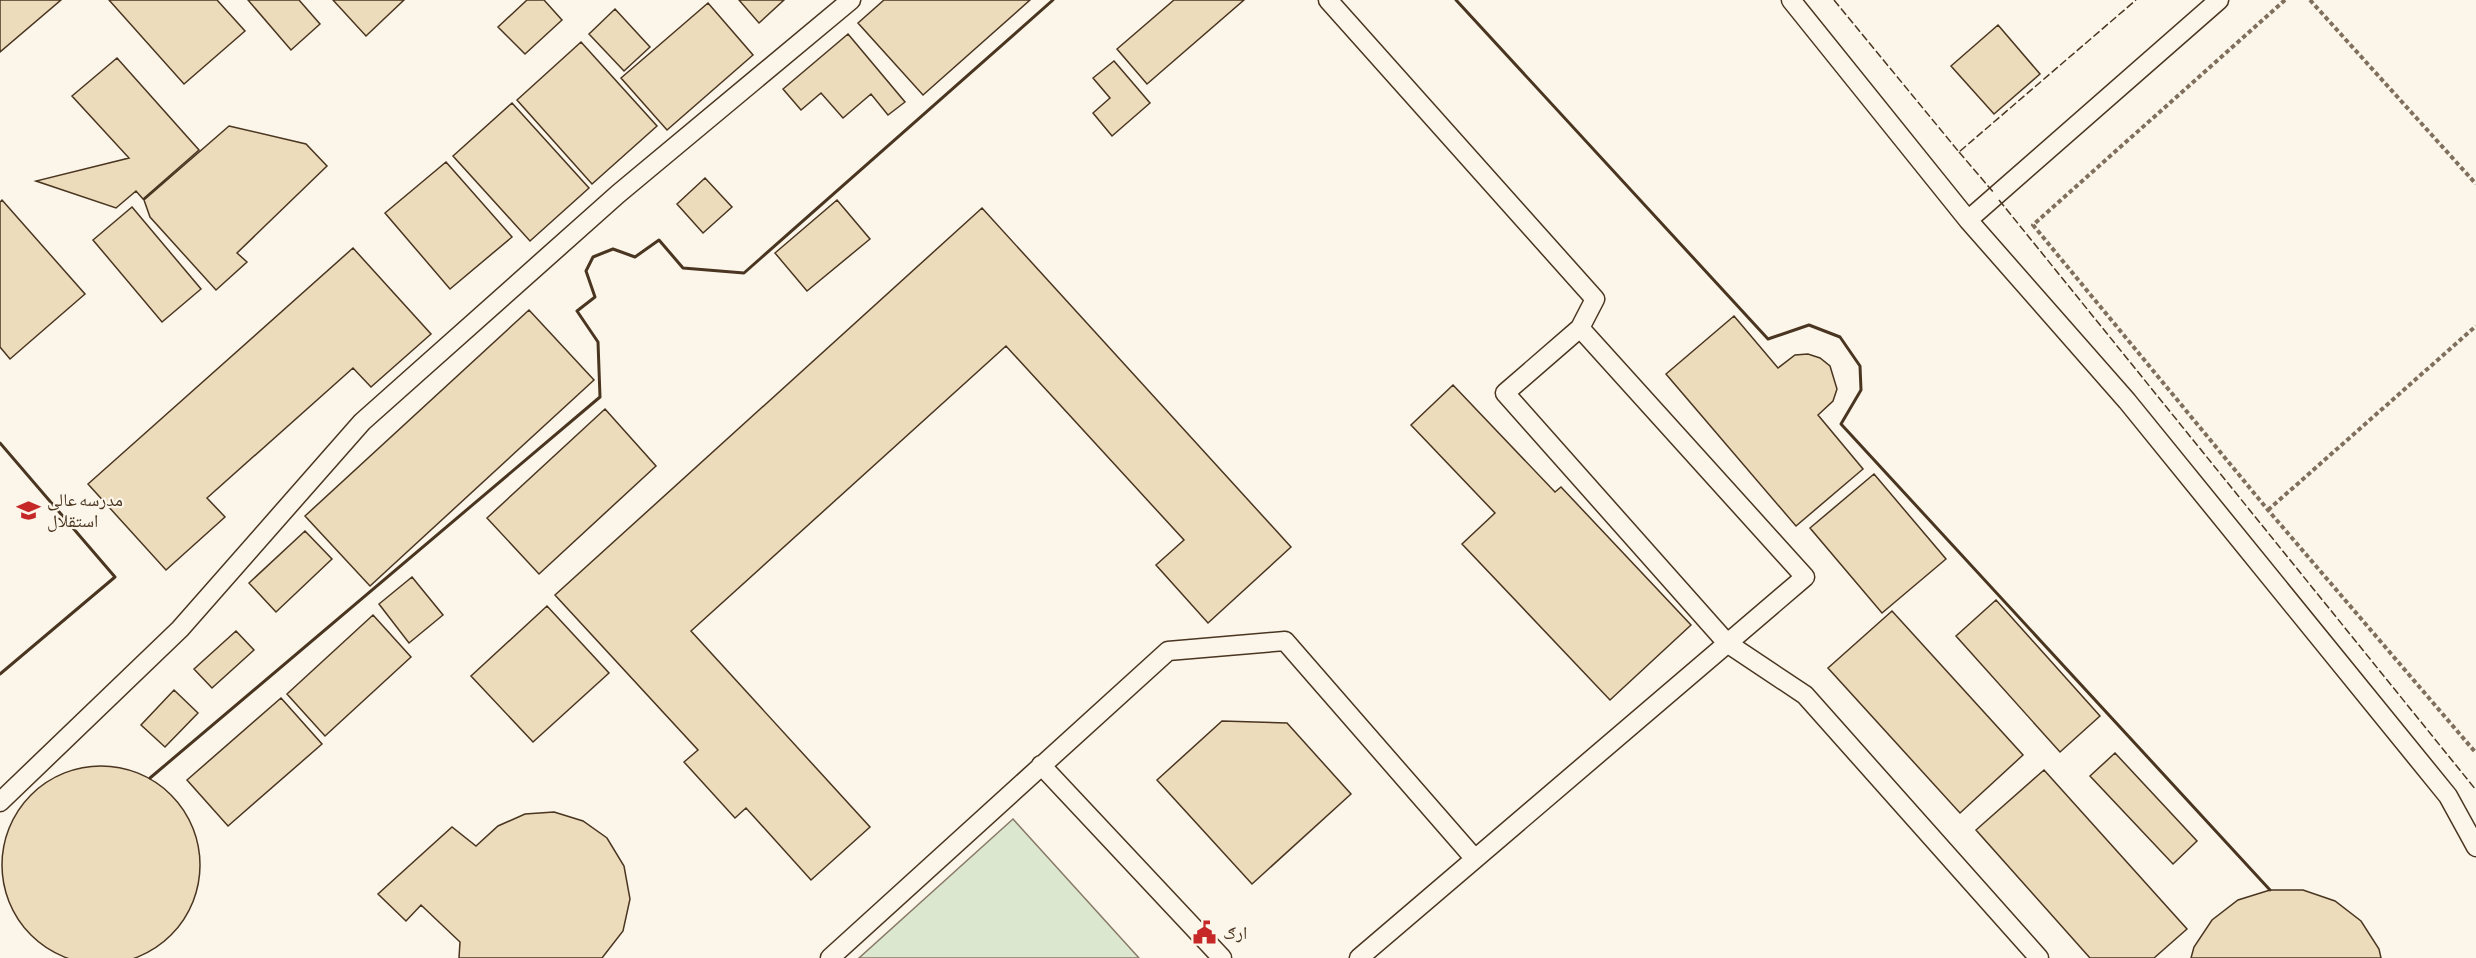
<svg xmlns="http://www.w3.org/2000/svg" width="2476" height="958" viewBox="0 0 2476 958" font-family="'Asap Condensed','Noto Naskh Arabic',sans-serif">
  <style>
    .green { fill: #dce7d0; stroke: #887966; stroke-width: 1.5 }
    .building { fill: #ecdcbc; stroke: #4a3520; stroke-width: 1.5 }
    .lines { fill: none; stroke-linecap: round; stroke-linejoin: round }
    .service-casing { stroke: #4a3520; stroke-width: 21 }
    .path { stroke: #7f6f5c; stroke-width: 4; stroke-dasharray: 4.5 3; stroke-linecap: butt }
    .service { stroke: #fbf6e9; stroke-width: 18 }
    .fence { stroke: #4a3520; stroke-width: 1.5; stroke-dasharray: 8 3; stroke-linecap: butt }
    .wall { stroke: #4a3520; stroke-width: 3 }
    .labels { text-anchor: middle; stroke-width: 4.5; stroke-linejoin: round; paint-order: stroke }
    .poi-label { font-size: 18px; fill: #4a3520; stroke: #fbf6e9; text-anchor: start }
  </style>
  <rect width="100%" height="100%" fill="#fbf6e9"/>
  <path class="green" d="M1013 819 1139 958H859Z"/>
  <path class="building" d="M0 0H61L0 52Z
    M109 0H217L245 31 184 84Z
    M248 0H299L320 24 291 50Z
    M333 0H404L366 36Z
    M527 0H544L562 20 525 54 498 27Z
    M739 0H784L759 23Z
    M884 0H1030L923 95 858 23Z
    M1174 0H1244L1147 84 1117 49Z
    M708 3 753 55 667 130 621 78Z
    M615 9 650 47 624 71 589 34Z
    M1998 25 2040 74 1994 114 1951 66Z
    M848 34 905 102 888 115 871 94 843 118 821 93 801 110 783 89Z
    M581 42 657 126 592 184 517 100Z
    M117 58 199 150 143 199 136 191 116 208 36 181 129 158 72 96Z
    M1114 61 1150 103 1112 136 1093 113 1110 98 1093 78Z
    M512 103 589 188 530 241 453 156Z
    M229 126 306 144 327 166 237 253 247 262 216 290 150 217 144 200Z
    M446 162 512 237 450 289 385 213Z
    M705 178 732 207 703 233 677 204Z
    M2 200 85 294 10 359 0 347V202Z
    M837 200 870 239 807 291 775 253Z
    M132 207 201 289 162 322 93 240Z
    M982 208 1291 547 1208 623 1156 565 1184 540 1006 346 691 631 870 827 811 880 746 808 735 818 684 762 698 750 555 595Z
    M353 248 431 334 371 387 353 368 207 498 225 517 166 570 88 484Z
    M529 310 594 380 370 586 305 516Z
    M1734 316 1778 368 1795 355 1808 354 1820 358 1830 366 1837 389 1833 401 1818 415 1863 469 1796 526 1666 374Z
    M1453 385 1555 492 1561 487 1691 625 1610 700 1462 544 1495 513 1411 425Z
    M605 409 656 466 539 574 487 518Z
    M1874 474 1946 559 1882 613 1810 528Z
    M305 531 332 559 276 612 249 583Z
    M412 577 443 615 409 643 379 604Z
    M1996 600 2100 716 2060 752 1956 636Z
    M547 606 609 673 533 742 471 676Z
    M1892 611 2023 755 1960 813 1828 668Z
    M373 615 411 657 325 736 287 694Z
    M236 631 254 650 212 688 194 669Z
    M174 690 198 713 165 747 141 725Z
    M281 698 322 744 228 826 187 780Z
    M1222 721 1287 723 1351 794 1252 884 1157 780Z
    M2115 753 2197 841 2173 864 2090 776Z
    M2 865a99 99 0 1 1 198 0a99 99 0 1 1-198 0Z
    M2044 770 2187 929 2154 958H2090L1976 830Z
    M554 812 583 821 607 838 624 866 630 899 623 931 602 958H459L460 942 421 905 406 921 378 894 452 827 476 846 498 826 525 814Z
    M2270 890H2303L2335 901 2361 921 2379 949 2381 958H2191L2194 947 2212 920 2238 900Z"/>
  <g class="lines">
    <defs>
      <path id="service" d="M1328 0 1595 299 1580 328 1805 577 1359 958
        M1791 0 1968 220 2127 401 2448 796 2476 847
        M1968 220 2219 0
        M1580 328 1505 393 1727 643 1805 695 2039 958
        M1041 765 1222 958
        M0 802 180 629 362 422 618 194 851 0
        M830 958 1168 651 1285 641 1475 859"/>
    </defs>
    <use href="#service" class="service-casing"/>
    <path class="path" d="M2285 0 2033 225 2268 510 2476 753
      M2310 0 2476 184
      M2268 510 2476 326"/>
    <use href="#service" class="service"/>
    <path class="fence" d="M1834 0 1959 152 2136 0
      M1959 152 1994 193
      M1999 200 2476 790"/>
    <path class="wall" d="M1456 0 1768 339 1809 325 1840 337 1860 366 1861 390 1841 424 2270 890
      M0 443 115 577 0 674
      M150 778 600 397 598 342 577 311 595 297 586 271 593 257 613 249 635 257 659 240 683 268 744 273 1053 0"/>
  </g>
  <defs>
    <symbol id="school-bare" viewBox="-9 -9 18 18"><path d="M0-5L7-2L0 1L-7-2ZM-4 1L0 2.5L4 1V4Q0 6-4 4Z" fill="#c62828" stroke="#fbf6e9" stroke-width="2.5" paint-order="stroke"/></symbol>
    <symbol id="civic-bare" viewBox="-9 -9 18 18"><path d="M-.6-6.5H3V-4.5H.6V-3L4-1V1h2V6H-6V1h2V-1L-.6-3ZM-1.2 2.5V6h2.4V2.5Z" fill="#c62828" stroke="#fbf6e9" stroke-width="2.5" paint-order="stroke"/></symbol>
  </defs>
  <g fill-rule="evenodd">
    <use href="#school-bare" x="12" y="494" width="33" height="33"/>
    <use href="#civic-bare" x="1188" y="916" width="33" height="33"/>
  </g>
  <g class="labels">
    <g class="poi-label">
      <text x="47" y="506">مدرسه عالی<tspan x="47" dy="21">استقلال</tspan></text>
      <text x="1223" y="939">ارګ</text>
    </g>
  </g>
</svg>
